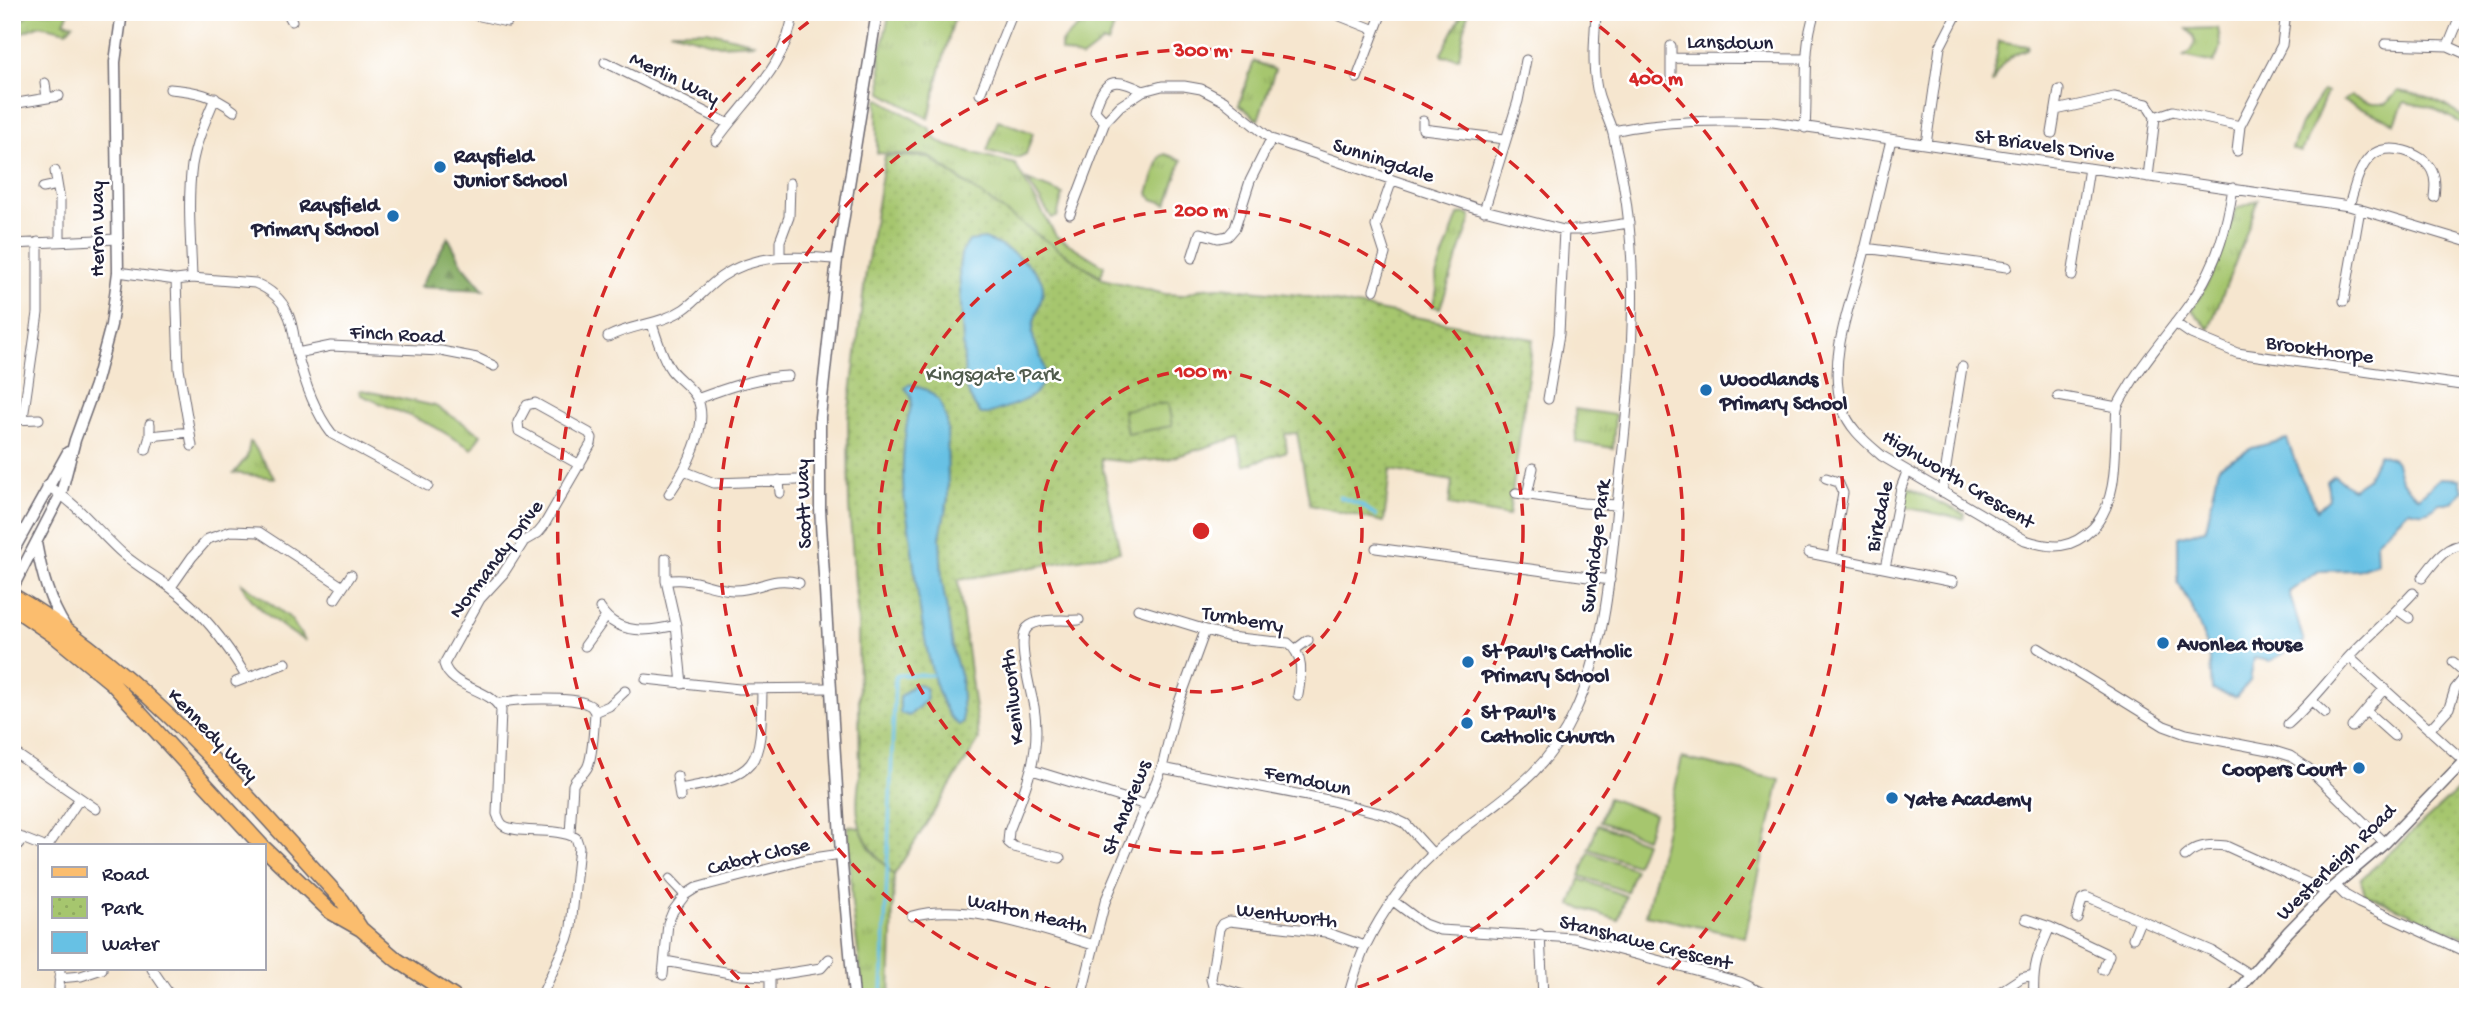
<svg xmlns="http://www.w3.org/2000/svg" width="2480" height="1009" viewBox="0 0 2480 1009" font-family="'Gochi Hand',sans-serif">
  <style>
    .grass { fill: url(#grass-tufts); stroke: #647454; stroke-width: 2 }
    .forest { fill: url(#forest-firs); stroke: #53664e; stroke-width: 2 }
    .park { fill: url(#park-dots); stroke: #647454; stroke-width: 2 }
    .pitch { fill: #a6c66e; stroke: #647454; stroke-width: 2 }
    .water { fill: #67c1e4; stroke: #447290; stroke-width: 2 }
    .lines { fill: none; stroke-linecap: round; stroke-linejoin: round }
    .stream { stroke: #67c1e4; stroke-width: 3.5 }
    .minor-casing { stroke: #6c676f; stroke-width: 11 }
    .tertiary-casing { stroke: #6c676f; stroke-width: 13 }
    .primary-casing { stroke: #6c676f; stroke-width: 17 }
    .minor { stroke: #fff; stroke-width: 9 }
    .tertiary { stroke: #fff; stroke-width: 10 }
    .primary { stroke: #fbbd6e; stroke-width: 14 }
    .ring { fill: none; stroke: #d62828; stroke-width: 3.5; stroke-dasharray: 12 9 }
    .poi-dot { fill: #1f6fb2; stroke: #fff; stroke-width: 2.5 }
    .labels { text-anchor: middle; stroke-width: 5; stroke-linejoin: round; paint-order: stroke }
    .street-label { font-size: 21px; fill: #22223b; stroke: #fff }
    .poi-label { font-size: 21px; font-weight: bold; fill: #22223b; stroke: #fff; text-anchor: start }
    .park-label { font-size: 21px; fill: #505b4d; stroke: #fff }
    .centre { fill: #d62828; stroke: #fff; stroke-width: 3.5 }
    .ring-label { font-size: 21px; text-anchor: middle; font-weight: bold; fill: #d62828; stroke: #fff; stroke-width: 5; stroke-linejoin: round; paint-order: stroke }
  </style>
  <defs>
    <pattern id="grass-tufts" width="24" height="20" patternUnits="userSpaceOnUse" patternTransform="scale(1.75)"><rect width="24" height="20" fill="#a6c66e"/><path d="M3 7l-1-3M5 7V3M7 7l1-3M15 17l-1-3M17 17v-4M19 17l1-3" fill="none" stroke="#8faa60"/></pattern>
    <pattern id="forest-firs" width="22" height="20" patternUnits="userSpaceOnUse" patternTransform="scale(1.75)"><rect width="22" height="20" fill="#84ab61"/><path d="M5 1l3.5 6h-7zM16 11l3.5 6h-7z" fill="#6c8b51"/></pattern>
    <pattern id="park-dots" width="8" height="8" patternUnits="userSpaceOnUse" patternTransform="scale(1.75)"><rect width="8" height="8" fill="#a6c66e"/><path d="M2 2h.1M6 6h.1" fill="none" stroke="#8faa60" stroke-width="1.8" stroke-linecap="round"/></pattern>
  </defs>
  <rect width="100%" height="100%" fill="#fff"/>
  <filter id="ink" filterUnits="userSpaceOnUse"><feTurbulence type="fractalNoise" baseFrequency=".0143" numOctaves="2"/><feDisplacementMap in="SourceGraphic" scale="14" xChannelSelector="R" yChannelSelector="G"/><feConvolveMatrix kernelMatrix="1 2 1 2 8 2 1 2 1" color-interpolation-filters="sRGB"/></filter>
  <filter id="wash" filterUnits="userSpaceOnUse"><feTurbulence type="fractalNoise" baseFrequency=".00686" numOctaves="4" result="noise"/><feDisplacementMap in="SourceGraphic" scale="28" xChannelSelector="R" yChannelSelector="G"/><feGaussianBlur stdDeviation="1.57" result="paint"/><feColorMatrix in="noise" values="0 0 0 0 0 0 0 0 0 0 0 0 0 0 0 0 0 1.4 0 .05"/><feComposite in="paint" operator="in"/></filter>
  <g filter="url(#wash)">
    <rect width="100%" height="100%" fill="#f6e6cf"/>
    <path class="grass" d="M30 12H69L64 22 73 24 67 31 40 25 16 35 21 21Z
      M890 12H956L938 78 929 119 882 93 880 54Z
      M1100 12 1117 17 1108 44 1103 42 1082 58 1061 51V43C1073 30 1085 21 1100 12Z
      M1463 12H1468L1459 58 1442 56 1441 54Z
      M2218 28 2221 47 2214 63 2184 56 2190 52 2195 42 2193 35 2187 29Z
      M670 31H707L755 43 720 45Z
      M1999 41 2028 46 2027 49C2009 54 1999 66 1992 84Z
      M1254 61 1275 70 1258 120 1239 104Z
      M2323 91 2327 93 2301 152 2292 149 2301 124Z
      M2398 91C2422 94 2445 103 2464 118L2465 125 2433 108 2404 102 2395 123 2343 101 2351 96 2371 104H2386Z
      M880 99 929 128 936 139 945 145 1015 164 1056 236 1104 266 1101 276 1045 243 929 156 877 153V100Z
      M998 120 1033 133 1026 154 1017 158 987 151Z
      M1165 154 1182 160 1167 204 1152 199 1148 193 1160 157Z
      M1027 180 1063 194 1057 217 1052 218 1049 214Z
      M2258 200 2244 240 2209 329 2192 310 2217 266 2236 209Z
      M1463 213 1470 215 1471 219 1440 308 1432 306 1437 290 1436 276 1458 215Z
      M362 390 435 406 481 434 472 449 433 426 361 395 359 391Z
      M1575 409 1615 415 1613 448 1576 442Z
      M250 442 252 443 275 478 234 473 247 457Z
      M1908 488 1965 514 1964 519 1903 507Z
      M242 583 290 618 305 641C286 630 248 604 242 583Z
      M848 826 860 828 870 849 894 875 890 997H864L852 905Z"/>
    <path class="forest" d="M448 237 463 265 484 290 420 287Z"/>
    <path class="park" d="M885 156 928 157 1042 238 1103 279 1165 294 1183 295 1203 288 1221 287 1298 295 1533 339 1509 516 1449 505 1452 481 1390 470 1384 522 1310 505 1297 433 1285 434 1287 451 1244 466 1238 437 1168 459 1131 462 1101 459 1120 552 958 580 979 740 894 875C862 840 851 825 860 776L858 623 849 507 848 418 866 272Z
      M2468 781V939L2365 894 2361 879Z"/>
    <path class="pitch" d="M1168 403 1172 426 1127 434 1123 410Z
      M1682 758 1780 780 1745 937 1646 915Z
      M1608 798 1654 814 1646 838 1600 822Z
      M1598 825 1645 842 1636 865 1589 849Z
      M1589 852 1635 869 1627 892 1580 876Z
      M1580 879 1626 896 1618 920 1571 905Z"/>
    <path class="water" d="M984 239C1001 244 1044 269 1043 289 1043 304 1031 319 1033 336 1036 353 1052 368 1040 387 1031 402 1003 408 988 414H981C972 404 967 393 965 380L959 268 961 254 969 241Z
      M909 384 927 390 939 400 947 421 948 498 940 537 942 581 954 654 961 678 963 723 959 725C926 705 915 567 909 527 901 492 901 452 908 418 909 410 914 405 911 397 910 394 907 390 905 388Z
      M2287 439 2300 475 2317 510 2329 499 2327 481 2334 475 2352 489 2367 479 2379 454C2401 460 2394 461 2401 479 2404 486 2413 492 2419 497L2440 478 2460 479 2463 491 2452 503H2439C2429 513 2422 514 2409 510L2376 541 2377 563 2357 570 2319 571 2289 592 2304 642 2270 661 2254 658 2250 681 2236 697 2212 690 2209 650 2192 608 2178 583V537L2206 529 2219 466 2252 448Z
      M918 684 925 688 927 699 909 716 900 713V697L913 685Z"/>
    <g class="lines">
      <path class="stream" d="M1340 497 1362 505 1376 516
        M882 997 895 679 896 676 900 675H932"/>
    </g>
  </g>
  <g filter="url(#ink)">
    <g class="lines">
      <defs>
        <path id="minor" d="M287 12 292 21
          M462 12 507 22
          M1330 12 1375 30
          M2385 44 2448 46 2462 12
          M1671 46V58
          M2448 46 2468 55
          M605 62 729 124
          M1671 76V58L1807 59
          M1357 78 1382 12
          M45 83 47 98
          M170 89C195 91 214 95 234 111
          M980 94 1013 12
          M12 104 59 96
          M2056 110 2114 97 2147 104 2155 117
          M1423 121V129L1505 139
          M1105 122 1095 111C1103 79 1114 76 1143 91
          M1805 128C1808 90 1802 48 1815 12
          M1613 131C1664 120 1720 120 1773 122L2349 206 2468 242
          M2052 133 2059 90
          M1891 140C1882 176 1874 213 1865 250 1853 298 1826 357 1842 407 1849 429 1866 442 1882 456L2025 540C2052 549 2071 550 2093 528 2116 503 2115 464 2116 432 2117 424 2115 413 2118 406 2121 398 2127 390 2131 383 2151 351 2177 324 2197 293 2218 260 2227 226 2233 188
          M716 141C745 100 788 65 793 12
          M1926 144 1940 47 1958 12
          M2237 151 2240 126 2282 45 2286 12
          M55 171 60 201V241
          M2148 177 2155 117 2173 111 2240 126
          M43 188 57 185
          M2349 206C2354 190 2358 168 2371 156 2387 141 2423 152 2432 171 2436 179 2435 188 2434 197
          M1484 211 1518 101 1526 60
          M1070 214 1105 122 1120 106 1143 91 1162 86H1184L1201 89 1224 101 1271 139 1476 208 1564 230H1581L1629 223
          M12 244 118 239
          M1865 248 2007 267
          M780 256V241L789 217 790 183
          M1192 258 1200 233 1218 238 1228 236 1235 228 1250 181 1271 139
          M118 272 176 280 192 278 255 283C269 289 281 298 287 312 293 323 294 337 296 349 303 378 314 411 332 434L428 486
          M2072 276 2089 168
          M192 278C191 241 187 202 192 165 196 141 206 120 215 98
          M176 280 179 369 192 446
          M1374 290 1385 254 1376 226 1392 180
          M2344 301 2360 209
          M2175 323 2191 334 2237 353 2468 386
          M652 324C657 339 662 357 671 370 678 379 691 387 697 398 711 426 684 472 669 494
          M608 337C632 324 660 325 684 309 697 300 708 286 721 277 757 252 797 257 837 259
          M297 353 331 346 441 351 477 358 494 366
          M2058 396 2117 407
          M697 399C726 388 757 377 788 376
          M1548 399 1559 334 1564 230
          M23 418 38 313V242
          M12 420 39 419
          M150 424V436
          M146 450 150 436 190 432
          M684 471 714 483 797 480
          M1826 478 1838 482 1843 493 1832 557
          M779 480 780 493
          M47 486C78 503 97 531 123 554 138 567 155 576 171 588 203 612 227 644 247 678
          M1942 492 1962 367
          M1516 493 1583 503 1617 505
          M1527 495 1533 468
          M1376 548 1610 580
          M1809 553 1953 582
          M666 558V581L676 625 682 684
          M1885 568 1901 488 1907 472
          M2422 578C2435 561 2445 545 2468 544
          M666 581C693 576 708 589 733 590 759 591 770 575 799 583
          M171 587 192 557 208 539 231 531 259 532 343 587
          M2464 594 2468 597
          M335 599 351 575
          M600 608C616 635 650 632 676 625
          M1138 609 1229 637 1288 643C1305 656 1301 676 1298 695
          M2398 610 2409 618
          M585 646 606 617
          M2038 648 2164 726 2186 734 2274 751 2290 756 2308 768 2385 843
          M1296 649 1308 640
          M2349 657 2464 761
          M2453 662 2467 674
          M646 679 739 689 831 688
          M236 682 286 663
          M2312 701 2325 713
          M498 704C513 698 572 697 587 704 592 706 592 707 595 712 594 725 593 758 587 768 583 776 576 776 573 785L570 834
          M2366 711 2394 736
          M595 712 609 706 625 691
          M2288 724C2310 704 2328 681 2347 659 2368 636 2392 616 2413 593
          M2352 727 2384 689
          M2429 730 2449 708 2455 689 2468 673
          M12 751 96 809
          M1162 768 1328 800 1387 815 1406 824 1433 854
          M1032 770 1146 805
          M677 776 680 797
          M679 789C760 775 761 769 762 689
          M12 834 42 846
          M48 846 80 798
          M12 852 23 838
          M2185 856C2196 845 2212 844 2226 846L2327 892
          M1060 858 1014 847 1008 842 1009 831C1025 789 1042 754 1034 707 1031 691 1016 640 1027 628 1037 617 1065 621 1079 620
          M670 879 685 895
          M2335 885 2345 895 2359 903 2468 953
          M1392 900 1424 924 1440 930 1574 938 1740 982 1771 997
          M912 916C967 901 1041 930 1094 945
          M2077 918 2082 899 2086 897 2212 951 2250 975
          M2026 919 2050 927 2109 955 2103 970
          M1540 934 1543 997
          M2133 938 2140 921
          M665 961 741 975 770 976 821 968 829 959
          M152 969 171 997
          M663 975 668 923 673 911 685 895 696 888 718 882 807 859 841 854
          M770 976V997
          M59 978 81 976 102 969
          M59 988 60 970
          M541 997 567 940 571 927 579 847 576 838C556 826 515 835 503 825 499 822 499 818 497 814L501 710C491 688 451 689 444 664L480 599 503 574 524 541 538 533 543 527 591 444 592 438 589 433 535 403 527 405 518 422 519 431 580 465
          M1081 997 1105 902 1162 768 1175 713 1205 631
          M1250 997 1213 986 1211 979 1219 929 1222 924 1229 921 1325 932 1365 946
          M1348 997C1353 980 1358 961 1366 945 1382 912 1406 879 1433 854 1487 805 1541 785 1574 714 1608 642 1611 563 1619 486 1628 404 1638 307 1629 225 1626 195 1620 163 1613 134 1609 117 1598 102 1596 83 1592 60 1595 35 1596 12
          M1992 997 2021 978 2033 975
          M2034 997C2032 967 2038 954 2050 927"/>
        <path id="tertiary" d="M36 543C42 575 49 601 66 628
          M12 553 68 452
          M12 589 61 494 75 440 95 385 111 325 118 272 115 62 122 12
          M854 997 841 854 820 509V417L837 259 877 12
          M2232 997 2288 932 2327 892 2385 843 2468 757"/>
        <path id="primary" d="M12 595C143 671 241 790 342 900L361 929
          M12 607 56 637 112 683 262 846
          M264 848 331 912 361 929 397 960 454 997"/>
      </defs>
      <use href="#minor" class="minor-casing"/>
      <use href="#tertiary" class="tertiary-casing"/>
      <use href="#primary" class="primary-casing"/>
      <use href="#minor" class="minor"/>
      <use href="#tertiary" class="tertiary"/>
      <use href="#primary" class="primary"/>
    </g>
  </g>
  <g class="ring">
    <circle cx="1201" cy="531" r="161"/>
    <circle cx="1201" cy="531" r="322"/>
    <path d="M1076 997A482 482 0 1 1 1326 997"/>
    <path d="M754 994A643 643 0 0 1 819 14M1583 14A643 643 0 0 1 1648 994"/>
  </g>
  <g class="poi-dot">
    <circle cx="440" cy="167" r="7"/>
    <circle cx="393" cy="216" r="7"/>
    <circle cx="1706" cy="390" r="7"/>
    <circle cx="2163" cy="643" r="7"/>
    <circle cx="1468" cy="662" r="7"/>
    <circle cx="1467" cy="723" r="7"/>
    <circle cx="2359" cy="768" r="7"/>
    <circle cx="1892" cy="798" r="7"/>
  </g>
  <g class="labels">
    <g class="street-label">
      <text transform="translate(1730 41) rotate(1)" y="7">Lansdown</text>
      <text transform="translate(675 77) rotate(26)" y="7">Merlin Way</text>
      <text transform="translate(2045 144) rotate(8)" y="7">St Briavels Drive</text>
      <text transform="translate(1384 159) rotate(18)" y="7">Sunningdale</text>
      <text transform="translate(96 229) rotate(-90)" y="7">Heron Way</text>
      <text transform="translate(397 333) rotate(3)" y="7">Finch Road</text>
      <text transform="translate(2320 348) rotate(8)" y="7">Brookthorpe</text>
      <text transform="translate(1959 478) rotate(31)" y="7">Highworth Crescent</text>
      <text transform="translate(802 504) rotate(-92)" y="7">Scott Way</text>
      <text transform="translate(1878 516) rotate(-78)" y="7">Birkdale</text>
      <text transform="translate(1594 546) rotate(-83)" y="7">Sundridge Park</text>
      <text transform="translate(495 558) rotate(-53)" y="7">Normandy Drive</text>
      <text transform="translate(1243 618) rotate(10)" y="7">Turnberry</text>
      <text transform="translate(1011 697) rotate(-96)" y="7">Kenilworth</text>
      <text transform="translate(214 734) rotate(46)" y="7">Kennedy Way</text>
      <text transform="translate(1308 779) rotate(12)" y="7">Ferndown</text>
      <text transform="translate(1125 807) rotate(-68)" y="7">St Andrews</text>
      <text transform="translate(758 855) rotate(-14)" y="7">Cabot Close</text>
      <text transform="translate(2335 861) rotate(-44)" y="7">Westerleigh Road</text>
      <text transform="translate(1028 912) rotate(13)" y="7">Walton Heath</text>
      <text transform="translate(1287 914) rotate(7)" y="7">Wentworth</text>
      <text transform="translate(1646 941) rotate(14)" y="7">Stanshawe Crescent</text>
    </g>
    <g class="poi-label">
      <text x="454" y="162">Raysfield<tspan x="454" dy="24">Junior School</tspan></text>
      <text x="379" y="211" text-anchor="end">Raysfield<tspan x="379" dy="24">Primary School</tspan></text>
      <text x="1720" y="385">Woodlands<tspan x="1720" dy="24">Primary School</tspan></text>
      <text x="2177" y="650">Avonlea House</text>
      <text x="1482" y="657">St Paul's Catholic<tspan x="1482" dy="24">Primary School</tspan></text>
      <text x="1481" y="718">St Paul's<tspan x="1481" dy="24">Catholic Church</tspan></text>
      <text x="2345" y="775" text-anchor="end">Coopers Court</text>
      <text x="1906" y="805">Yate Academy</text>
    </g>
    <g class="park-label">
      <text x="993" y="380">Kingsgate Park</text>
    </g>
  </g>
  <circle cx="1201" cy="531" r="10" class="centre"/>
  <g class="ring-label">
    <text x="1201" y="56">300 m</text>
    <text x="1656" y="84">400 m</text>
    <text x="1201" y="216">200 m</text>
    <text x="1201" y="377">100 m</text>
  </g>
  <rect width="2480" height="1009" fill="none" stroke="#fff" stroke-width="42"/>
  <rect x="38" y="844" width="228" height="126" fill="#ffffff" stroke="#a7a7b1" stroke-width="2"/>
  <rect x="52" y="867" width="35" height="10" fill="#fbbd6e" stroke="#a7a7b1" stroke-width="2"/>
  <text x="102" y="880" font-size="21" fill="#22223b">Road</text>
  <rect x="52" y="897" width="35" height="21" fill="url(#park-dots)" stroke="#a7a7b1" stroke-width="2"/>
  <text x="102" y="914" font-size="21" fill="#22223b">Park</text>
  <rect x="52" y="932" width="35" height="21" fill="#67c1e4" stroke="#a7a7b1" stroke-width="2"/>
  <text x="102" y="950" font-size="21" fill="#22223b">Water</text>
</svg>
